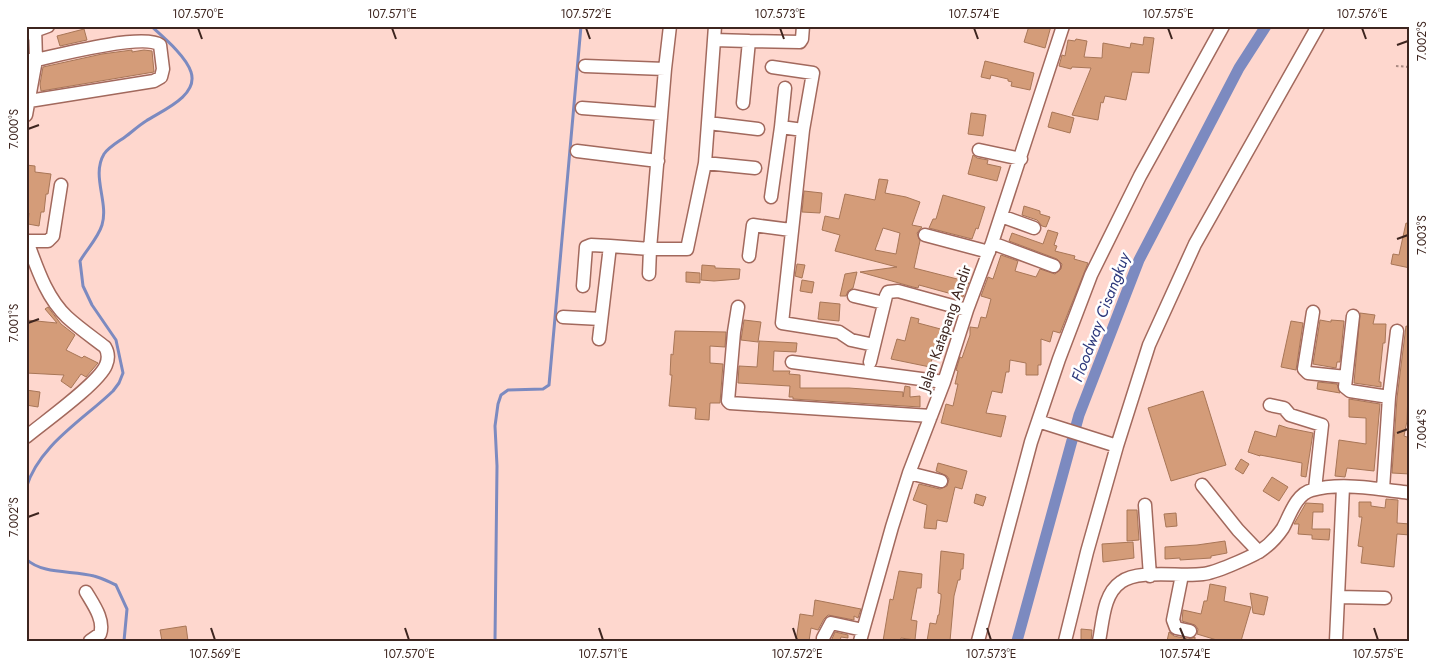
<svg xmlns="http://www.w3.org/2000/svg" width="1436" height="667" viewBox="0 0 1436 667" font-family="Jost,sans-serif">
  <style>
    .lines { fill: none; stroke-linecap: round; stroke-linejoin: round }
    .stream { stroke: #7c8ac0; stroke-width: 3 }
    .canal { stroke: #7c8ac0; stroke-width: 11 }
    .building { fill: #d49c79; stroke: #a87657; fill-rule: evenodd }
    .minor-casing { stroke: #a2695d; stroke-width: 15 }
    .path { stroke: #a98981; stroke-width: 2; stroke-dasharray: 2.5 2.5; stroke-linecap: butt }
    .minor { stroke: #fff; stroke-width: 12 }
    .ticks { fill: none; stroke: #3d251f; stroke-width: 2 }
    .labels { text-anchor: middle; stroke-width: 5; stroke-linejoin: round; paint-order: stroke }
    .street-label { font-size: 15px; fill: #3d251f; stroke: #fff }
    .water-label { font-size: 16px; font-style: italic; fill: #2e397c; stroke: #fff }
    .neatline { fill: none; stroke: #3d251f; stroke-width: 2 }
    .ticks-label { font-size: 12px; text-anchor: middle; fill: #3d251f }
  </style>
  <rect width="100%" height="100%" fill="#fed7ce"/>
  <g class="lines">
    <path class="stream" d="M26 488C39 445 83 420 113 391L119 383 123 373 116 340 92 305 83 286 80 261C87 249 98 238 102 225 109 202 91 176 104 154 109 147 118 142 125 137 132 132 138 126 146 121 161 111 199 96 191 72 186 56 163 37 151 26
      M26 559C43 575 73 570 94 576 102 578 109 582 116 585L127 609 124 641
      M495 641 497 466 495 426 498 404 501 395 508 390 543 389 549 385 581 26"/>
    <path class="canal" d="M1017 641 1079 415 1139 260 1239 68 1266 26"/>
  </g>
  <path class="building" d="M1029 26H1051L1045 48 1024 42Z
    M84 29 87 40 60 46 57 36Z
    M1144 37 1154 38 1149 73 1132 72 1126 100 1105 96 1103 103 1101 102 1098 120 1072 115 1091 68 1072 67 1071 69 1059 66 1062 55 1065 56 1068 40 1075 41 1076 39 1087 41 1084 57 1102 58 1103 43 1130 48 1131 43 1143 45Z
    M132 50V52L144 50 152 51 154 72 41 91 40 84 43 67 102 54Z
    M985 61 1034 73 1030 90 1011 86 1012 82 1008 81V79L991 75 990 79 981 77Z
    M1052 112 1074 118 1070 133 1048 127Z
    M971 113 986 115 983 136 968 134Z
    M973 155 977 158 988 160 987 164 1001 167 997 181 968 174Z
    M26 165 35 166V172L51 174 48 194H46L44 212H41L39 226 28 224 29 213H26Z
    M879 179 888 180 885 193 906 197 920 202 912 225 922 227 917 233 920 241 914 268 969 282 963 297 919 285 918 288 913 287 860 272 897 267 835 251 840 235 822 230 825 216 839 219 845 194 875 200ZM883 228 900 233 896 254 875 250Z
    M804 191 822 193 820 213 802 212Z
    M943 195 985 207 978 229 976 228 972 239 929 228 933 219H936Z
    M1024 206 1040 211V214L1050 217 1046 227 1042 226 1037 220 1022 215Z
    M1406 223 1410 224V268L1391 264 1393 254 1399 255Z
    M1048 230 1058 233 1054 245 1057 246 1055 251 1075 256 1074 259 1088 263 1060 333 1053 331 1050 342 1041 339V365H1038V375H1026V363L1010 360 1009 372H1006L1002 393 992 391 986 413 1006 416 1001 437 941 423 946 404 953 406 958 384H955L958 371 956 370 960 357 962 358 970 335V327L978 328 981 317 986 318 991 299 981 296 988 277 993 279 1001 255 1018 261 1015 271 1036 277 1040 269 1055 274 1061 269 1062 264 1057 259 1009 241 1012 233 1043 244Z
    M797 264 805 265 802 278 795 276Z
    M702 265 715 266V268L740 269 739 279 714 281 701 280Z
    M686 272 700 273V283L686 282Z
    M857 272 853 288 848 291 846 296H840L845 274Z
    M802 280 814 282 812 293 800 291Z
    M820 302 840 304 839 321 818 319Z
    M48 307 61 324 75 335 66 350 82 358 84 356 98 363 86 377 81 374 71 388 61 381 64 375 26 373V320L57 323 45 309Z
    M1360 313 1375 315 1373 324H1386L1385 343H1383L1379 382H1381V387L1354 383Z
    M911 317 919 319 918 323 948 331 940 361 932 359 930 367 891 359 897 339 905 341Z
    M744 320 761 322 758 342 741 340Z
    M1320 320 1331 322V320L1344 321 1340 362H1337L1336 368 1313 364Z
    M1291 321 1303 323 1296 370 1281 367Z
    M1406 326 1410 327V373L1408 382 1410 383V391H1408L1407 421 1404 436 1410 438V474L1392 473 1397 398Z
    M675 331 726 332 725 347 710 346V363L723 364 720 403H710L709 420 695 419 696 408 669 406 672 375H670L671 354 673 355Z
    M759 341 797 343 796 352 774 351 773 371H790L789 374 800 375V388H849L903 392V397L905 386 910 387V397L920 396V407L793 399V397H789L790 386 738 383 739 366 757 367Z
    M1318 382 1337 384 1340 393 1317 389Z
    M26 390 40 392 38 407 26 405Z
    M1203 391 1226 465 1171 481 1148 408Z
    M1349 399 1380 404 1374 471 1347 468 1345 477 1335 476 1339 440 1366 444V418L1349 417Z
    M1279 425 1288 428 1313 433 1306 477 1301 476 1302 463 1260 455V456L1248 452 1255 431 1276 437Z
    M1241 459 1249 464 1243 474 1235 469Z
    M938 463 967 471 962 489 955 487 947 522 937 520 936 529 924 528 927 505 913 500 919 484 940 489 947 486 949 479 947 476 936 471Z
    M1272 477 1288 487 1279 501 1263 491Z
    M976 494 986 497 983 506 974 503Z
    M1386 499 1398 500 1397 523 1410 524V535L1397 534 1394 567 1361 563 1363 547 1358 546 1362 517H1359V502H1371V506L1385 508Z
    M1306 503 1323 504V512H1313L1312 529H1330L1329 540 1312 539V535L1298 534 1299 524H1294Z
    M1127 510H1137L1139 540 1127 541Z
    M1176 513 1177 526 1166 527 1164 514Z
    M1225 541 1227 553 1211 556V558L1180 560V558L1165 559V547L1197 545Z
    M1133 542 1134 558 1103 562 1102 544Z
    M941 551 964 554 963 569H961L960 580H958L954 596 950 641H927L930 623 936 624 938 615H939L941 598V594L938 593Z
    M899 571 922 574 921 588H917L911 620 917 621 915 640 901 638 900 641H883L890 599 893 600Z
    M1210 584 1226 587 1224 601 1251 607 1241 641H1220L1197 634 1198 629 1195 625 1182 621 1183 610 1201 614 1204 601H1207Z
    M1250 593 1268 597 1264 615 1253 613Z
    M815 600 861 609 858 618 854 616V620L828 615 824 619 818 630 811 628 809 641H796L800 614 813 616Z
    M186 626 188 641H162L160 630Z
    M1081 629 1092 630 1091 641H1081Z
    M835 632 848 635V638L841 637 840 641H831Z
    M1169 632 1174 636 1188 639 1195 637V641H1167Z"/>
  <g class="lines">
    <defs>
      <path id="minor" d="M715 26 708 123 758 129
        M26 34 48 26
        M714 40 749 41
        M26 60H36C58 55 144 33 160 45L163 69 161 77 154 81 29 101
        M585 66 665 69
        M772 67 813 73 803 130 782 323 839 332 851 340 874 345
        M785 88 781 127 803 130
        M743 103 749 41 800 42 802 39 803 26
        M582 108 661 114
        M26 115 36 60 35 26
        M979 150 1021 159
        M577 151 658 161
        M705 163 755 168
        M771 197 781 127
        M1001 216 1034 228
        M925 235 989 252
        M26 241H48L53 236 61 185
        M992 243 1054 266
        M749 256 753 225 791 230
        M649 274 650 249H687L705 163 708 123
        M583 286 586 247 591 245 610 246
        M854 296 884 303
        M738 307 734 332 728 401 730 403 931 416
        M1313 312 1304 369 1308 373 1346 377
        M1353 316 1345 387 1350 391 1389 397
        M563 317 601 319
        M599 339 610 246 650 249 665 69 670 26
        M792 362 944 382
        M870 362 886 296 888 292 898 291 967 310
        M1270 405 1284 408 1290 415 1322 425 1315 489
        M1038 421 1117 446
        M26 437C44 422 99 383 106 365 109 358 108 352 105 347 92 337 79 328 67 317 46 297 37 268 27 241
        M909 473 941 481
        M1202 485 1238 530 1259 552
        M1383 489 1389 397 1397 331
        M1145 505 1150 576
        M1182 575 1173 620 1176 628 1190 631
        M86 592C93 604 105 620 100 634L90 641
        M1338 597 1385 598
        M823 638 831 623 863 630
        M860 641 892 527 909 473 944 382 967 310 992 243 1063 26
        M978 641 1031 442 1059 359 1091 275 1140 176 1223 26
        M1065 641 1087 552 1117 446 1149 345 1195 244 1318 26
        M1099 641C1103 622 1103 594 1121 582 1139 569 1180 577 1203 574 1215 573 1248 558 1259 552 1268 546 1277 537 1283 528 1290 515 1296 494 1312 490 1341 482 1380 489 1410 493
        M1336 641 1343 487"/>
    </defs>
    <use href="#minor" class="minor-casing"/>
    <path class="path" d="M1396 66 1410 67"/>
    <use href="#minor" class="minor"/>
  </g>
  <path class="ticks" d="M198 28 202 39M392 28 396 39M586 28 590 39M780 28 784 39M974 28 978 39M1168 28 1172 39M1362 28 1366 39M1397 45 1408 41M28 129 39 125M1397 239 1408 235M28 323 39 319M1397 433 1408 429M28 517 39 513M211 628 215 640M405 628 409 640M599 628 603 640M793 628 797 640M987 628 991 640M1180 628 1185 640M1374 628 1378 640"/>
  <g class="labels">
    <g class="street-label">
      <text transform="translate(945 328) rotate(-71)" y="5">Jalan Katapang Andir</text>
    </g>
    <g class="water-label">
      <text transform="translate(1100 317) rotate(-69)" y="6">Floodway Cisangkuy</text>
    </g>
  </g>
  <rect width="1436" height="667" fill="none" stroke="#ffffff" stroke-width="55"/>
  <rect x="28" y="28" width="1380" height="612" class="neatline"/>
  <g class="ticks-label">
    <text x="198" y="18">107.570°E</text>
    <text x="392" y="18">107.571°E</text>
    <text x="586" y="18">107.572°E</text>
    <text x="780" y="18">107.573°E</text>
    <text x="974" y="18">107.574°E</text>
    <text x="1168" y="18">107.575°E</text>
    <text x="1362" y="18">107.576°E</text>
    <text transform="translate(1422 41) rotate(-90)" y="4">7.002°S</text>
    <text transform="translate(14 129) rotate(-90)" y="4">7.000°S</text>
    <text transform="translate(1422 235) rotate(-90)" y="4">7.003°S</text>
    <text transform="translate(14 323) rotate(-90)" y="4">7.001°S</text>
    <text transform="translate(1422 429) rotate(-90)" y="4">7.004°S</text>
    <text transform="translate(14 517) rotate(-90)" y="4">7.002°S</text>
    <text x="215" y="658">107.569°E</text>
    <text x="409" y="658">107.570°E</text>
    <text x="603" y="658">107.571°E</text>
    <text x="797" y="658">107.572°E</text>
    <text x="991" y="658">107.573°E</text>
    <text x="1185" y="658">107.574°E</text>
    <text x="1378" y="658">107.575°E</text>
  </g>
</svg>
